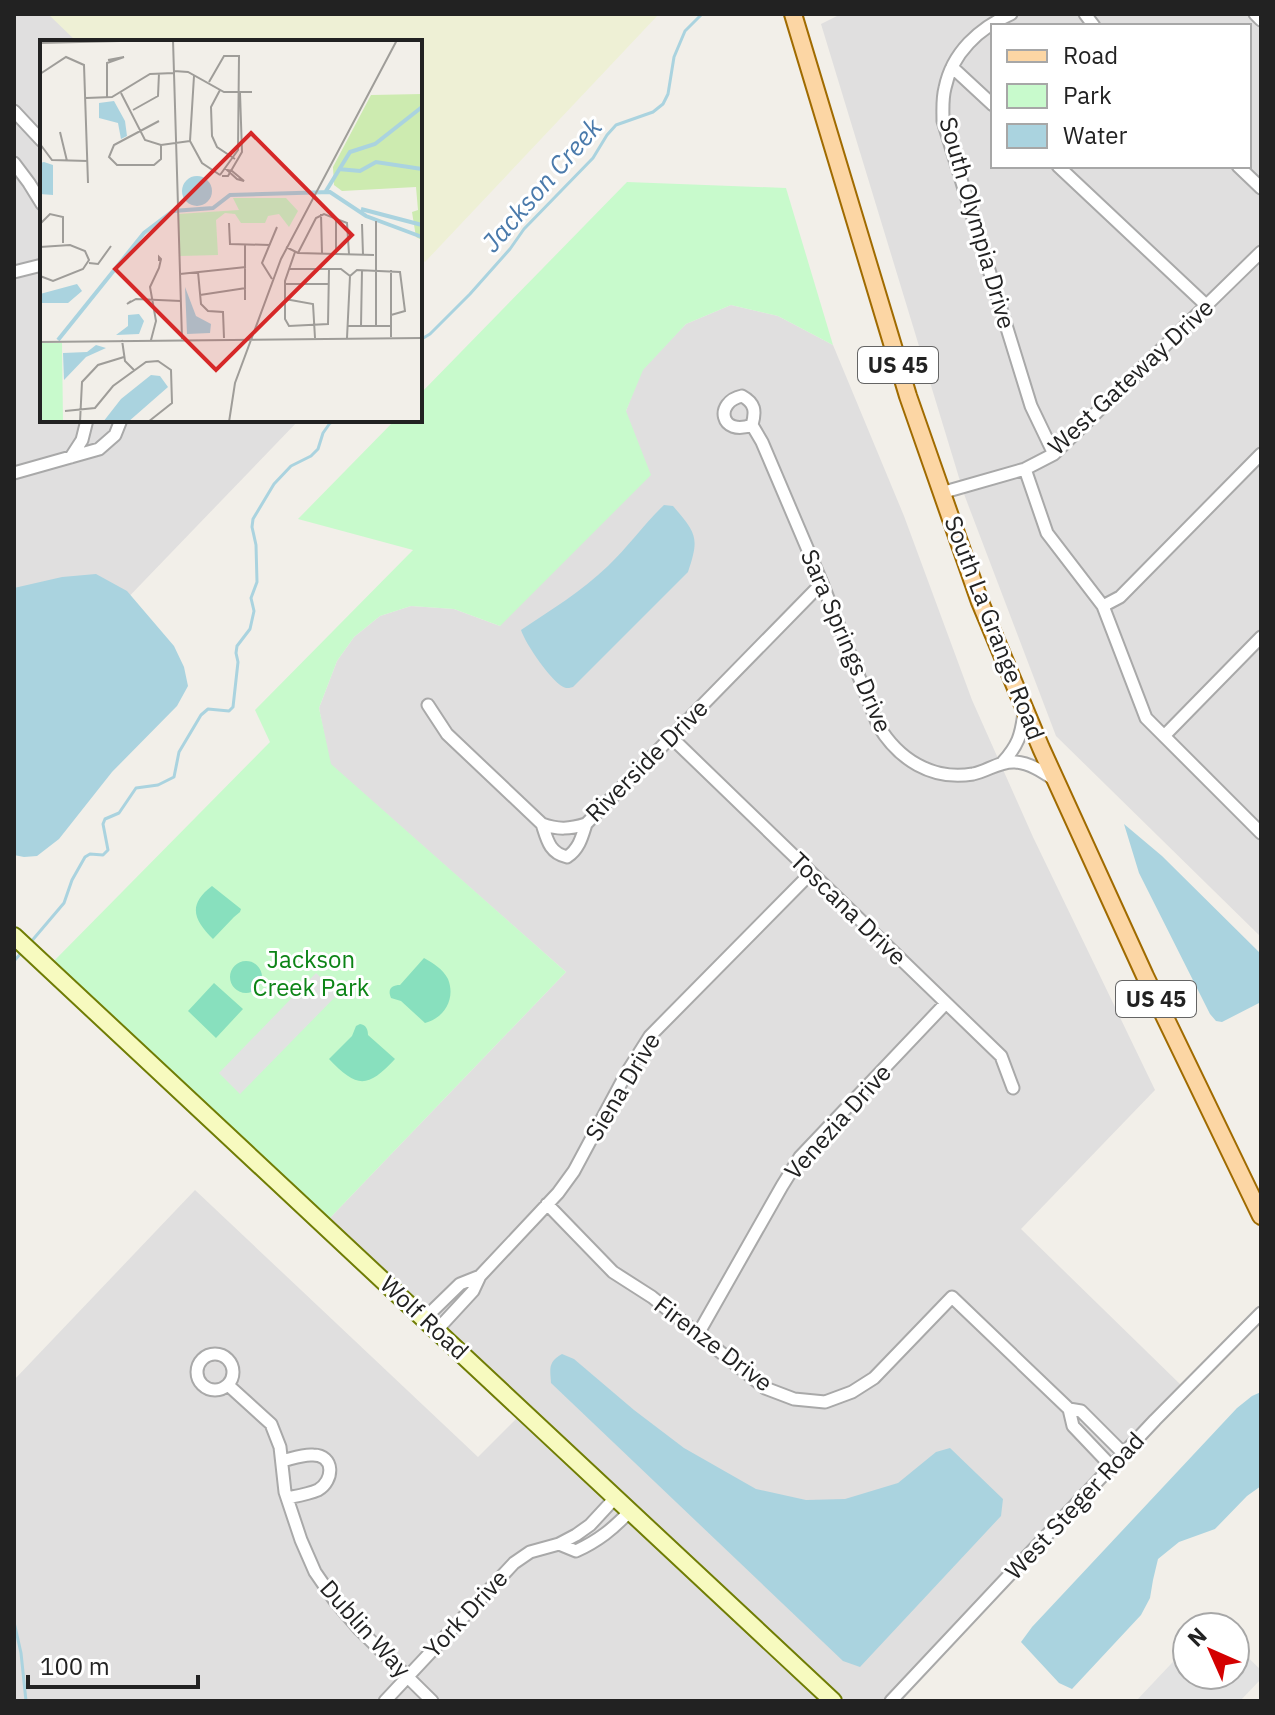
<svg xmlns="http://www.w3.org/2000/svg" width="1275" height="1715" viewBox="0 0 1275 1715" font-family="'IBM Plex Sans',sans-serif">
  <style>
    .residential { fill: #e0dfdf; fill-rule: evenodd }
    .farmland { fill: #eef0d5 }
    .park { fill: #c8facc }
    .pitch { fill: #88e0be }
    .parking { fill: #e2e2e2 }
    .water { fill: #aad3df }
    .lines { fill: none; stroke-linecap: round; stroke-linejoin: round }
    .stream { stroke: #aad3df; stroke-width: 3 }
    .street-casing { stroke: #a9a9a9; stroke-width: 15 }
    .secondary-casing { stroke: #707d05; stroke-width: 20 }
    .primary-casing { stroke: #a06b00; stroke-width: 20 }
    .street { stroke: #fff; stroke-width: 11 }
    .secondary { stroke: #f7fabf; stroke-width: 16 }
    .primary { stroke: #fcd6a4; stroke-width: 16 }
    .labels { text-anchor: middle; stroke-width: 6; stroke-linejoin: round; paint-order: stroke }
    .shield { fill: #fff; stroke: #646464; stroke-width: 2 }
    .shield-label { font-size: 22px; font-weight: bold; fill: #222 }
    .street-label { font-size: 24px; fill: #222; stroke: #fff }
    .park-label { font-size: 24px; fill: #0c8416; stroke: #fff }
    .water-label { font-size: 26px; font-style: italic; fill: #4a7aab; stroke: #fff }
    .inset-river { fill: none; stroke: #aad3df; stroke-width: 4 }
    .inset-road { fill: none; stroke: #9f9d99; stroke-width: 2 }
    .view { fill: #d62828; fill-opacity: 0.15; stroke: #d62828; stroke-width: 4 }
    .inset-edge { fill: none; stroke: #222; stroke-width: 4 }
  </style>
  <rect width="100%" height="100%" fill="#f2efe9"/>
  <path class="residential" d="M14 14H52L82 42H42V420H299L14 716Z
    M841 14H1261V937L1056 736 964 494 821 24ZM993 26H1249V166H993Z
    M731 305 778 316 833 345 904 516 972 700 1033 837 1155 1090 1021 1229 1182 1386 883 1701H842L328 1220 566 972 330 764 319 708 337 661 354 637 380 616 411 606 454 609 500 626 626 411 642 369 686 324Z
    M195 1190 478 1457 520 1415 826 1701H14V1380Z"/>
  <path class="farmland" d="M48 14H659L425 262 420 257V42H77Z"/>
  <path class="park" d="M627 182 786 188 833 345 778 316 731 305 686 324 643 370 626 411 651 475 500 626 454 609 411 606 380 616 354 637 337 661 319 708 331 764 566 972 328 1220 50 965 270 742 255 710 413 550 298 519 395 420H420V394Z"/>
  <path class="pitch" d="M212 886 241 909 240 912 234 917 213 939C194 920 187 905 212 886Z
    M424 958C433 963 443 969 448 979 456 999 444 1018 425 1023L401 1001 391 998C387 989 392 985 400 985Z
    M230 977a16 16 0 1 1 32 0a16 16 0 1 1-32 0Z
    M214 983 243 1009 216 1038 188 1011Z
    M360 1024C366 1025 368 1029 368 1035L395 1059C367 1089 357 1088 329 1059L352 1036 356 1026Z"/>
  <path class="parking" d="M316 973 338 994 240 1094 219 1073Z
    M1235 1645 1261 1670V1679L1240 1701H1136L1187 1647V1675H1235Z"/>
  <path class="water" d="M664 505 673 506C696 533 700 537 688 572L573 687C570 688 568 688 566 688 553 685 525 643 521 630 551 610 582 591 608 566 628 547 644 524 664 505Z
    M96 574 127 591 174 646 184 667 188 686 177 706 112 772 59 839 37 856 24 857 14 855V588L62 577Z
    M1124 824 1162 856 1261 954V1002L1222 1022 1216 1021 1210 1014 1139 873Z
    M562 1354 574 1359 634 1410 684 1448 756 1489 806 1500 845 1499 898 1483 936 1452 950 1448 1003 1499 1001 1516 860 1667 843 1661 551 1383C550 1368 548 1362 562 1354Z
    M1261 1392V1486L1247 1496 1215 1529 1179 1542 1158 1559 1153 1580 1150 1598 1141 1615 1072 1689 1059 1683 1021 1642 1032 1627 1237 1408 1252 1396Z"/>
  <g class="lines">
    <path class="stream" d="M420 340 430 334 470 294 510 249 524 229 593 158 607 135 616 125 653 112 663 104 668 94 674 57 685 31 702 14
      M30 943 64 903 72 880 85 857 90 854 103 855 108 850 103 824 105 819 119 813 136 788 158 785 174 777 179 752 201 715 208 709 229 711 233 707 238 662 236 653 237 646 250 629 254 611 251 598 257 582 256 545 252 527 253 519 274 484 291 466 311 456 318 449 323 433 330 423 337 420
      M14 961 22 952
      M14 1581V1585
      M14 1622 21 1653 26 1701"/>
    <defs>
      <path id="street" d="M1011 14C979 28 952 53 945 88 942 99 943 110 943 121L1031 406 1054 454
        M1085 14 1094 26
        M1255 14 1261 20
        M952 67 993 105
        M14 111 42 141
        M14 163 29 183 42 204
        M1058 166 1207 306
        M1238 166 1261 188
        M14 272 42 265
        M752 425C720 437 714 402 742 396 755 403 756 411 752 425L762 442 822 583 878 725C898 759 932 781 973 774 988 771 999 761 1015 762 1030 763 1043 772 1055 780
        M71 457 82 440 87 420
        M1025 469 1047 533 1103 606 1146 718 1261 833
        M14 473 99 449 115 435 121 420
        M941 493 1025 469 1054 454 1261 252
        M1103 606 1120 597 1261 454
        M428 705 447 734 542 824C558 830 570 829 586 824L822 583
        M1164 736 1261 637
        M672 738 1001 1056 1013 1088
        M1003 762C1018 745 1021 736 1024 713
        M542 824C547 839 549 853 567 857 579 849 582 837 586 824
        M547 1204 613 1272 652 1297 765 1388 794 1399 825 1402 852 1392 874 1378 952 1297 1069 1409 1073 1426 1112 1467
        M424 1319 460 1284 480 1276
        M437 1330 473 1291 480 1276 558 1193 574 1171 626 1074 650 1036 811 873
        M698 1334 782 1186 800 1157 946 1003
        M197 1372a18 18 0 1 1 36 0a18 18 0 1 1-36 0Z
        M228 1385 271 1424 280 1447 285 1492 301 1540 315 1572 335 1601 360 1630 432 1701
        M1069 1409 1081 1411 1124 1454
        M282 1461C291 1459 303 1454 313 1455 335 1455 334 1481 318 1490 309 1494 297 1496 287 1498
        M559 1544 576 1551C598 1541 613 1529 630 1511
        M385 1701 514 1563 530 1552 559 1544 576 1535 590 1525 615 1498
        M891 1701 1155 1420 1261 1313"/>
      <path id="secondary" d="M14 936 833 1701"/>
      <path id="primary" d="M793 14 908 396 980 602 1041 748 1145 976 1261 1216"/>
    </defs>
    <use href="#street" class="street-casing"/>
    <use href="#secondary" class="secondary-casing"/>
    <use href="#primary" class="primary-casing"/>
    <use href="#street" class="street"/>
    <use href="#secondary" class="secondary"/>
    <use href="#primary" class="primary"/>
  </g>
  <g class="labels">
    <g class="shield">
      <rect x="858" y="347" width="80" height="36" rx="6"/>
      <rect x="1116" y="981" width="80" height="36" rx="6"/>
    </g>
    <g class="shield-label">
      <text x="898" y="373">US 45</text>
      <text x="1156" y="1007">US 45</text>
    </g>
    <g class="street-label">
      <text transform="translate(977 223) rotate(74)" y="8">South Olympia Drive</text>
      <text transform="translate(1131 377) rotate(-43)" y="8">West Gateway Drive</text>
      <text transform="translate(994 628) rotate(69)" y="8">South La Grange Road</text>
      <text transform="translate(846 641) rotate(67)" y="8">Sara Springs Drive</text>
      <text transform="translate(647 761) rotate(-45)" y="8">Riverside Drive</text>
      <text transform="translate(848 909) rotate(44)" y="8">Toscana Drive</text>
      <text transform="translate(623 1087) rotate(-59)" y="8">Siena Drive</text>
      <text transform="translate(838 1122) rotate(-48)" y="8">Venezia Drive</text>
      <text transform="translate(424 1318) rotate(43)" y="8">Wolf Road</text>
      <text transform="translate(713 1344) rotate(37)" y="8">Firenze Drive</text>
      <text transform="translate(1075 1506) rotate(-47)" y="8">West Steger Road</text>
      <text transform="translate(466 1614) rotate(-47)" y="8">York Drive</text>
      <text transform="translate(365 1629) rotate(48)" y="8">Dublin Way</text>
    </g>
    <g class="park-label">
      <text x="311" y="968">Jackson<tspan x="311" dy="28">Creek Park</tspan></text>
    </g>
    <g class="water-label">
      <text transform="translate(542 185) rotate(-49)" y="9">Jackson Creek</text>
    </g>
  </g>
  <g transform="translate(40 40)">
    <rect width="382" height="382" fill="#f2efe9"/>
    <path d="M382 54V200L376 197 372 172 378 170 376 147 302 151 294 145 293 127 331 55Z" fill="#cdebb0"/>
    <path d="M193 158H246L258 171 249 187 239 174 228 176 225 183H201L195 174 185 173 176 180 178 215 140 216 138 174 199 170ZM0 303H22L23 382H0Z" fill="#c8facc"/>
    <path d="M74 61 85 81 87 96 81 99 78 83 59 78V63ZM4 122 13 125V155L0 154V123ZM142 151a15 15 0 1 1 30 0a15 15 0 1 1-30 0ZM37 244 42 251 28 263H0V254ZM145 247 156 276 171 284 170 293 147 294ZM99 274 104 281 99 294 76 295 88 286V275ZM56 305 66 308 46 317 24 340 23 313 47 312ZM111 335 120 336 128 347 88 382H63L81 359Z" fill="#aad3df"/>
    <path class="inset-river" d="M298 129 320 131 336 122 382 129M286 151 310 112 335 104 382 67M321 169 382 185M18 300 104 193 133 171 173 168 190 155 290 152 326 176 382 197"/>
    <path class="inset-road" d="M133 0 142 299M0 3 121 0M134 31 148 32 184 52H212M0 34 26 17 44 25 48 143M154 36 150 101 162 123 180 135M169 42 184 16H199L198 110 180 135M180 50 171 67 172 96 177 107 195 119M81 53 105 100 121 105 150 101M46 58 72 57 110 34 134 33M67 58V23L84 17 68 20M93 70 118 56 119 33M119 81 74 105 69 117 77 125H114L121 119V105M20 92 27 121M0 104 12 120 48 121M187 130 192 131 204 141 197 139ZM182 136H188L202 112 200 53M281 174 282 213M336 181V286M189 183 190 204 230 205M0 184 10 174 23 177V203M322 184 323 215M0 207 30 205 45 211 49 220 43 229 13 241 0 236M246 207 258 213 334 215M255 212 245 241V279L249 286 288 284 289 229M258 213 276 178 284 174 307 183 309 214M296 213V177M49 223 58 224 71 206M250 229H301L310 236M351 230V297M158 232 161 264 168 271 183 272 184 298M140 234 206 227M310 236 317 230 360 232 365 271 351 275M232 239 222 223 237 187M245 244H289M160 255 206 248M245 259 273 264 275 298M205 260V205M91 261 87 264 96 259 141 261M307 286H351M321 286 322 230M307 298 310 236M82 300 85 321 95 331M111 300 116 281 110 247 119 228 121 219 119 217V221M0 302 382 298M25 371 55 368 73 346 106 322 118 321 131 330 132 363 108 382M40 382 42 342 58 325 84 317M189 382 195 343 241 219 357 0"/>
    <path class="view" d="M211 93 312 195 176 330 75 229Z"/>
    <rect width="382" height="382" class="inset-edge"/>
  </g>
  <rect width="1275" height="1715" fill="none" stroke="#222222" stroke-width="32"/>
  <rect x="991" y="24" width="260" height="144" fill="#ffffff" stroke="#a7a7a7" stroke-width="2"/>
  <rect x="1007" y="50" width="40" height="12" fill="#fcd6a4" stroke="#a7a7a7" stroke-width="2"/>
  <text x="1063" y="64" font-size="24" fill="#222222">Road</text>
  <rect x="1007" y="84" width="40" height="24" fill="#c8facc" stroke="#a7a7a7" stroke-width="2"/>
  <text x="1063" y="104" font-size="24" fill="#222222">Park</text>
  <rect x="1007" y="124" width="40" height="24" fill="#aad3df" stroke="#a7a7a7" stroke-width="2"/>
  <text x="1063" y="144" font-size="24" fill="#222222">Water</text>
  <g transform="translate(1211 1651) rotate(315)"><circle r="38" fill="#ffffff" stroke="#a7a7a7" stroke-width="2"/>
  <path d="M0-6L14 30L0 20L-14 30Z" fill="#d40000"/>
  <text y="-12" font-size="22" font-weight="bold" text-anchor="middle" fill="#222222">N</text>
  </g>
  <path d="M28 1675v12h170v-12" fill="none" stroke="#222222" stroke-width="4"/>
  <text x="40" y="1675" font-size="24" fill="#222222" stroke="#ffffff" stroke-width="6" paint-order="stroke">100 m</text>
</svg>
